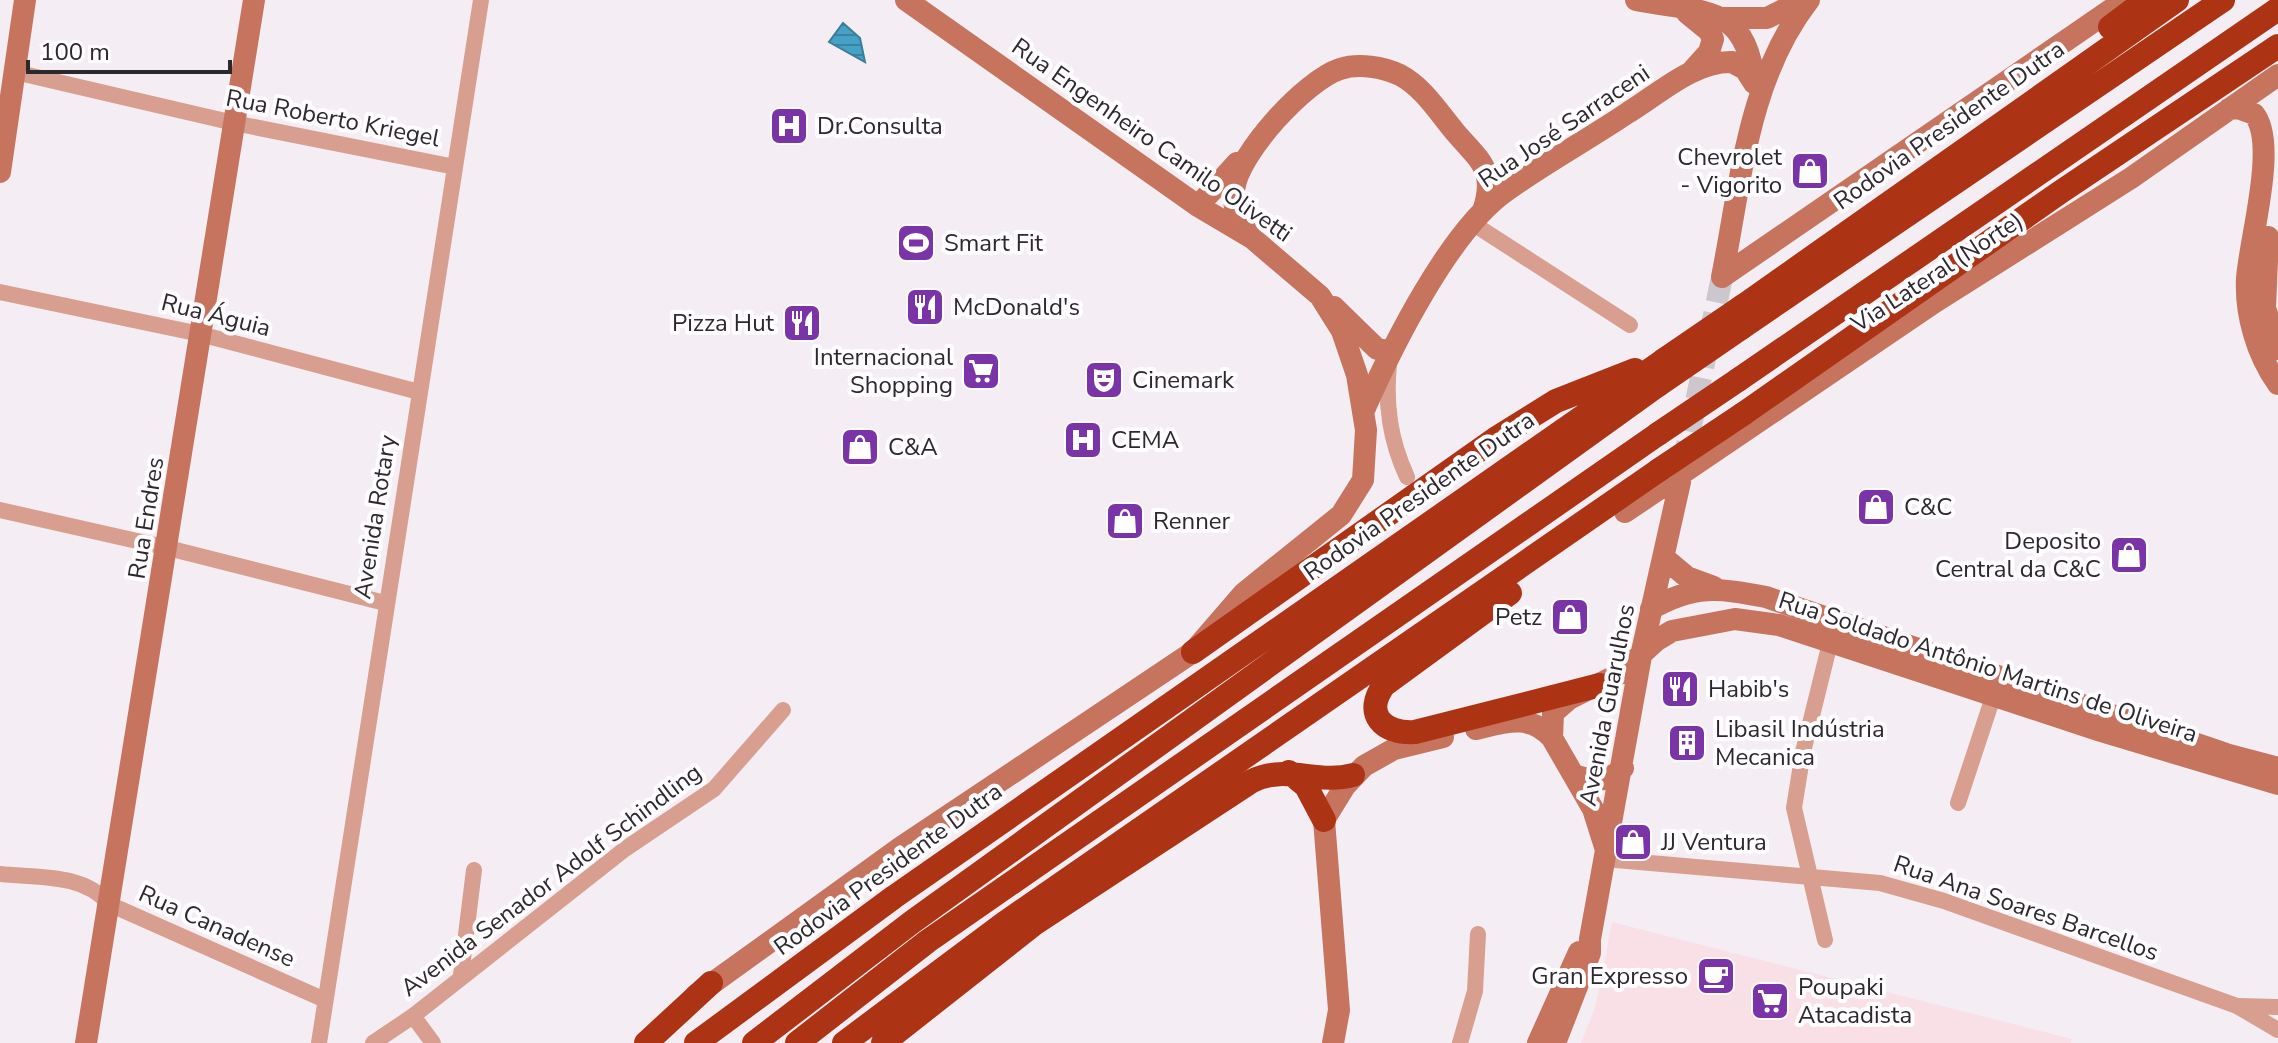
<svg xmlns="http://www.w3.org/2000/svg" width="2278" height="1043" viewBox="0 0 2278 1043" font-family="'Nunito Sans',sans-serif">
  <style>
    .commercial { fill: #f9dfe6 }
    .water { fill: url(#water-rules); stroke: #3d7d98; stroke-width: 2 }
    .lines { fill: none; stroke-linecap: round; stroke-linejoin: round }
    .secondary-tunnel { stroke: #ccc7cc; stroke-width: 22; stroke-dasharray: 22 11; stroke-linecap: butt }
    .street { stroke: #d89e8f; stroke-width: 16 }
    .secondary { stroke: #c7745f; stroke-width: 22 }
    .highway { stroke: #ac3313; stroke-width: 24 }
    .highway-bridge { stroke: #ac3313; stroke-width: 24 }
    .labels { text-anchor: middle; stroke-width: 8; stroke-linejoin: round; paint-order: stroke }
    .street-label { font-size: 24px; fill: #2b292b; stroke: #fffdff }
    .poi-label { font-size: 24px; fill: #2b292b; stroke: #fffdff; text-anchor: start }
  </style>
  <defs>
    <pattern id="water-rules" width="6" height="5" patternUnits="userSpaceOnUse" patternTransform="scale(2)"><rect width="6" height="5" fill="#45a1c6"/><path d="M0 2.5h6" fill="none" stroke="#3a83a1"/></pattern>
  </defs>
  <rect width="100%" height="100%" fill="#f4eef4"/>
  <path class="commercial" d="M1612 922 2072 1039 2071 1043H1581L1595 1008Z"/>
  <path class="water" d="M843 23 860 38 865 62 829 42Z"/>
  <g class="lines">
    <path class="secondary-tunnel" d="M1683 464 1722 277"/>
    <path class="street" d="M15 72 234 123 455 167
      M1472 223 1630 325
      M0 292 200 334 419 392
      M1389 364C1385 405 1390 440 1407 477
      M0 510 168 548 385 603
      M1958 803 1993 697
      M1604 859 1880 883 1944 901 2237 1006 2278 1030
      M0 874C37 878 84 873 109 904L325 1000
      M1825 940 1794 808 1803 752 1830 643
      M461 975 474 870
      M2239 1006 2278 1007
      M413 1016 433 1043
      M319 1043 481 0
      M373 1043 413 1016 625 849 714 789 783 710
      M1460 1043 1475 991 1478 934"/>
    <path class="secondary" d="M1636 0C1701 13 1747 3 1754 82
      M1687 13 1709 31 1713 39 1709 52 1691 72
      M1722 18H1767L1803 0
      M2229 109 2238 108 2254 114C2278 143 2250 238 2247 278 2245 314 2257 355 2278 384
      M0 172 25 0
      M1198 206 1237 163
      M1249 234C1239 221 1232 207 1234 190 1238 153 1306 80 1340 69 1359 63 1383 67 1400 75 1423 87 1439 113 1455 132 1480 161 1497 170 1483 211
      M2268 237 2265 308 2278 349
      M1722 277 2125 0
      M1722 277C1741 182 1748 78 1809 0
      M1334 307 1377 349 1390 351
      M1364 410C1392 347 1449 231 1506 191 1545 163 1589 139 1629 112 1660 93 1694 61 1732 62L1745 69 1754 83
      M1625 512 1935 302 2131 178 2278 75
      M1663 557 1687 577 1714 587
      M1651 609C1695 584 1718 588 1766 597L2226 754 2278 768
      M1476 729C1505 722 1530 713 1552 738
      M1577 776C1597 782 1607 782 1623 768
      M1606 850 1593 809 1552 738 1553 713 1569 699 1621 673 1657 640 1672 631 1735 619 1779 625 2101 731 2278 784
      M696 995 900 848 1193 652 1244 593 1341 515 1363 480 1366 430 1357 375 1342 331 1320 296 1252 238 1198 206 906 0
      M86 1043 254 0
      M1333 1043 1339 1010 1324 820 1345 786 1364 766 1394 749 1443 737
      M1538 1043 1579 952
      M1555 1043 1590 953V939L1641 656 1680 482"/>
    <path class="highway" d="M2110 27 2146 0
      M1743 306 2177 0
      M1741 328 2223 0
      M1738 380 2278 9
      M1743 414 2059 193 2278 46
      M1510 593 1384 685C1363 714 1383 734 1415 732L1600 685
      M1193 652 1495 439 1556 401 1635 370
      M1289 772 1306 786 1324 820
      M646 1043 711 983
      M696 1043 894 897 1664 360
      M754 1043 912 922 1658 385
      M797 1043 928 941 1658 434
      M844 1043 1003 924 1659 470
      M883 1043 1034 924 1252 781C1286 764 1317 785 1353 775"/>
    <path class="highway-bridge" d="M1664 360 1743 306
      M1658 385 1741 328
      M1658 434 1738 380
      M1659 470 1743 414"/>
  </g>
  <defs>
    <symbol id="hospital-square" viewBox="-11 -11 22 22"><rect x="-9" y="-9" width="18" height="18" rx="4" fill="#7a34a7" stroke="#fffdff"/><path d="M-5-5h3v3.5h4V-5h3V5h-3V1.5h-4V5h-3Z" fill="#fff"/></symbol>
    <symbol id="shop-square" viewBox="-11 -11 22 22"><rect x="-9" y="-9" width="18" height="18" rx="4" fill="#7a34a7" stroke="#fffdff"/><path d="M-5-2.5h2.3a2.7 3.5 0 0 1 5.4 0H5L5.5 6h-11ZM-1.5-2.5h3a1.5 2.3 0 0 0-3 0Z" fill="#fff"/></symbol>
    <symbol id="stadium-square" viewBox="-11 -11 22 22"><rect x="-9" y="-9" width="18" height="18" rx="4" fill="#7a34a7" stroke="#fffdff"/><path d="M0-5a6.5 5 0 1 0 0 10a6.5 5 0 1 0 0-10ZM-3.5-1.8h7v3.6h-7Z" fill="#fff"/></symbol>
    <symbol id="restaurant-square" viewBox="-11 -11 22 22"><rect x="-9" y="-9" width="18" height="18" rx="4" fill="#7a34a7" stroke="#fffdff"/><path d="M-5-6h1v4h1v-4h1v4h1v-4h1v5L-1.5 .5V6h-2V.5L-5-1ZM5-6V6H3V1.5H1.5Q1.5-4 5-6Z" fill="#fff"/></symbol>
    <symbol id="supermarket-square" viewBox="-11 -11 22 22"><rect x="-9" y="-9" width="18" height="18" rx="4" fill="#7a34a7" stroke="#fffdff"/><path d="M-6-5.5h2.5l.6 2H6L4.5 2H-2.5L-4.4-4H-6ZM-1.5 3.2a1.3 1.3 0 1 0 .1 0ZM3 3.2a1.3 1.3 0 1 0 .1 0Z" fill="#fff"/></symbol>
    <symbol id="theatre-square" viewBox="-11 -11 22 22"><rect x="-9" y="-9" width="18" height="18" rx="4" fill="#7a34a7" stroke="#fffdff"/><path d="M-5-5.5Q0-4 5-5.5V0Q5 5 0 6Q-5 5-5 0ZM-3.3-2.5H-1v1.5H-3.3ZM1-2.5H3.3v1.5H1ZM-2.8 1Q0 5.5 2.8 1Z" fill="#fff"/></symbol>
    <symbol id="building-square" viewBox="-11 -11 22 22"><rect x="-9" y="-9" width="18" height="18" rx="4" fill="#7a34a7" stroke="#fffdff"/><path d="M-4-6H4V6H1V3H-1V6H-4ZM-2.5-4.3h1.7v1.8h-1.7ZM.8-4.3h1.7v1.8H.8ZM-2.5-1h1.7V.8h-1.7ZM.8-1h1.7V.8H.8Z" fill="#fff"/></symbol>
    <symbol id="cafe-square" viewBox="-11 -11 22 22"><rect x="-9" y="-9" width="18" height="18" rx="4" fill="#7a34a7" stroke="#fffdff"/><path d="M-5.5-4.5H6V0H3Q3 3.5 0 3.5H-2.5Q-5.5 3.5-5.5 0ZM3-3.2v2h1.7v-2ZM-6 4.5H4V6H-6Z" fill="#fff"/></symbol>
  </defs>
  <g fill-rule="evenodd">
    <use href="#hospital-square" x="767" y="104" width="44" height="44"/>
    <use href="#shop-square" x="1788" y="149" width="44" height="44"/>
    <use href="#stadium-square" x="894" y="221" width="44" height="44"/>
    <use href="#restaurant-square" x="903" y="285" width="44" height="44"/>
    <use href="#restaurant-square" x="780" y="301" width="44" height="44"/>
    <use href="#supermarket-square" x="959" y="349" width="44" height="44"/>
    <use href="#theatre-square" x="1082" y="358" width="44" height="44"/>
    <use href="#hospital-square" x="1061" y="418" width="44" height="44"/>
    <use href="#shop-square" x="838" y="425" width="44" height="44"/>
    <use href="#shop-square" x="1854" y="485" width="44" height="44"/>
    <use href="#shop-square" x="1103" y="499" width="44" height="44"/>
    <use href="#shop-square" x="2107" y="533" width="44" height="44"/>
    <use href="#shop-square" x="1548" y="595" width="44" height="44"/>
    <use href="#restaurant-square" x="1658" y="667" width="44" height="44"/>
    <use href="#building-square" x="1665" y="721" width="44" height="44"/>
    <use href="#shop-square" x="1611" y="820" width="44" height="44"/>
    <use href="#cafe-square" x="1694" y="954" width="44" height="44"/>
    <use href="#supermarket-square" x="1748" y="979" width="44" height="44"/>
  </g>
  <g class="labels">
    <g class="street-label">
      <text transform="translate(333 118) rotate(11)" y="8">Rua Roberto Kriegel</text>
      <text transform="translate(1949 125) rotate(-35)" y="8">Rodovia Presidente Dutra</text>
      <text transform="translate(1564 126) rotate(-34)" y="8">Rua José Sarraceni</text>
      <text transform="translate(1152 140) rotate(35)" y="8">Rua Engenheiro Camilo Olivetti</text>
      <text transform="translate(1937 272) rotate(-33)" y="8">Via Lateral (Norte)</text>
      <text transform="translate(216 315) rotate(14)" y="8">Rua Águia</text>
      <text transform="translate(1419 496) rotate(-35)" y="8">Rodovia Presidente Dutra</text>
      <text transform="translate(375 517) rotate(-81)" y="8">Avenida Rotary</text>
      <text transform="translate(146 518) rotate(-81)" y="8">Rua Endres</text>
      <text transform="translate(1988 667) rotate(18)" y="8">Rua Soldado Antônio Martins de Oliveira</text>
      <text transform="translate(1607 705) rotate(-79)" y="8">Avenida Guarulhos</text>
      <text transform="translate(888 869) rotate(-36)" y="8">Rodovia Presidente Dutra</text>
      <text transform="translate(551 880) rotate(-37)" y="8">Avenida Senador Adolf Schindling</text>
      <text transform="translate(2026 908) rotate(19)" y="8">Rua Ana Soares Barcellos</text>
      <text transform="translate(217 926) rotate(24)" y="8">Rua Canadense</text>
    </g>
    <g class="poi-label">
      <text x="817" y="134">Dr.Consulta</text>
      <text x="1782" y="165" text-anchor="end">Chevrolet<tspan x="1782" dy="28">- Vigorito</tspan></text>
      <text x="944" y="251">Smart Fit</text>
      <text x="953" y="315">McDonald's</text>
      <text x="774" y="331" text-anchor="end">Pizza Hut</text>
      <text x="953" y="365" text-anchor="end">Internacional<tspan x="953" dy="28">Shopping</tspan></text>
      <text x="1132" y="388">Cinemark</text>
      <text x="1111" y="448">CEMA</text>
      <text x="888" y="455">C&amp;A</text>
      <text x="1904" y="515">C&amp;C</text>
      <text x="1153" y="529">Renner</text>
      <text x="2101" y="549" text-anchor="end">Deposito<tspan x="2101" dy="28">Central da C&amp;C</tspan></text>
      <text x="1542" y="625" text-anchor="end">Petz</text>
      <text x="1708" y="697">Habib's</text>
      <text x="1715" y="737">Libasil Indústria<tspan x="1715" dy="28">Mecanica</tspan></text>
      <text x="1661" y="850">JJ Ventura</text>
      <text x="1688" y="984" text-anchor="end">Gran Expresso</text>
      <text x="1798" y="995">Poupaki<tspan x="1798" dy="28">Atacadista</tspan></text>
    </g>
  </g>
  <path d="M28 60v12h202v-12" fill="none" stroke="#2b292b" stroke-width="4"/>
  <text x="40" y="60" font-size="24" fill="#2b292b" stroke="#fffdff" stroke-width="6" paint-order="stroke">100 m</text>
</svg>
